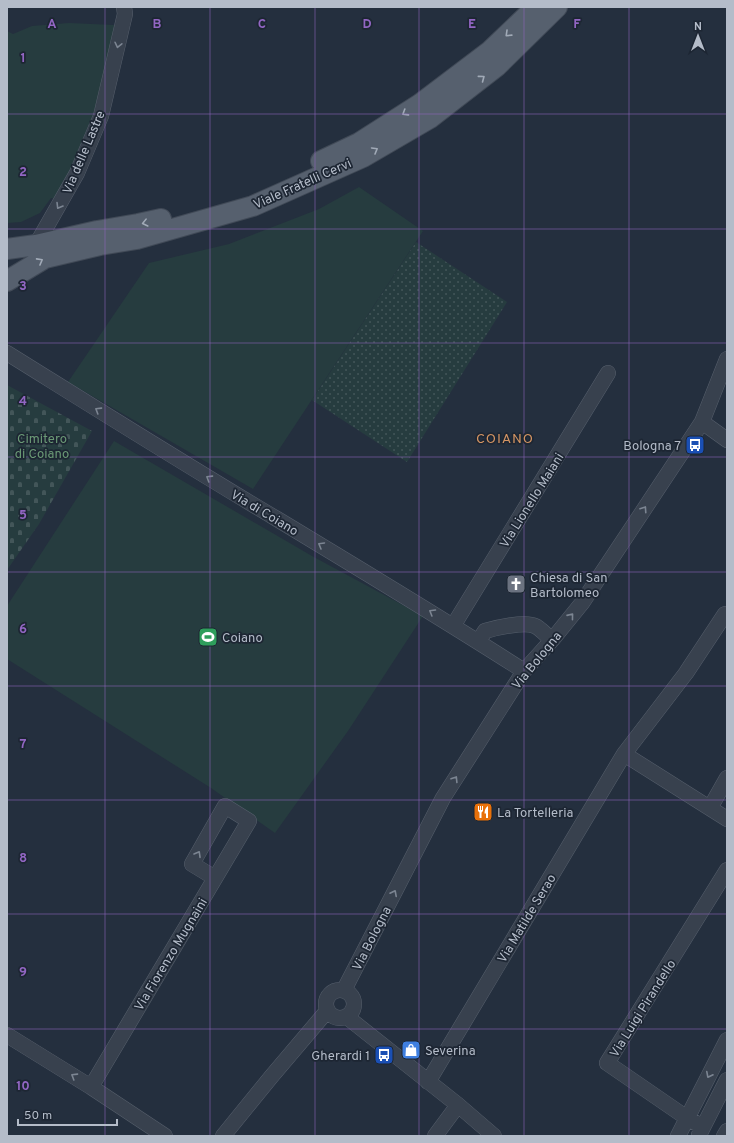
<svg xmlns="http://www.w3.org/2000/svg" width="734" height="1143" viewBox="0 0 734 1143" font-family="Overpass,sans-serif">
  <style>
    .green { fill: #263c3f }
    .cemetery { fill: url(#cemetery-stones) }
    .garden { fill: url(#garden-dots) }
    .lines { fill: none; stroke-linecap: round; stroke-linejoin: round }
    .minor-casing { stroke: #565f6c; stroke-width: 16 }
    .major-casing { stroke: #414a57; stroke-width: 22 }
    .minor { stroke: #38414e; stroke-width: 15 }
    .major { stroke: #56606e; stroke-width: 20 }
    .oneway { stroke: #a1aab7 }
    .oneway2 { stroke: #7c8592 }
    .grid { fill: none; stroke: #9266c3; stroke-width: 1; stroke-opacity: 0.55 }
    .labels { text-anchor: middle; stroke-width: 3.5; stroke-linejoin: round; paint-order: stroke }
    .street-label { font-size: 13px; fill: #b4bcc9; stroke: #1d2633 }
    .park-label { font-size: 13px; fill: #6b9a76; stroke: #1d2633 }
    .poi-label { font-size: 13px; fill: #b4bcc9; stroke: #1d2633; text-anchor: start }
    .neighbourhood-label { font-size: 14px; letter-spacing: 1px; fill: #d59563; stroke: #1d2633 }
    .grid-label { font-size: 13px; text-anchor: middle; font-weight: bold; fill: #9266c3; stroke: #1d2633; stroke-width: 3.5; stroke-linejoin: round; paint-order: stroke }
  </style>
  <defs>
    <pattern id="cemetery-stones" width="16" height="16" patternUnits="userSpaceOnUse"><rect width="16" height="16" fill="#263c3f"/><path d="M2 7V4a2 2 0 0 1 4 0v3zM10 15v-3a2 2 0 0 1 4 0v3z" fill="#435659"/></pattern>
    <pattern id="garden-dots" width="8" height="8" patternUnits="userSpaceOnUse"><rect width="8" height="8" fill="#263c3f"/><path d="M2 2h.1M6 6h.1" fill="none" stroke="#435659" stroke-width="1.8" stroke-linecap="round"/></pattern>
  </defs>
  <rect width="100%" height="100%" fill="#242f3e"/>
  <path class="green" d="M69 23 114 25 117 29 93 124 72 173 55 199 51 198 40 213 21 222 7 223V31L13 34 32 26Z
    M359 187 423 231 253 489 68 382 149 263 229 244 319 209Z
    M114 441 312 556 423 616 348 731 275 833 211 788 7 659V606Z"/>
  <path class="cemetery" d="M7 385 92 431 39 524 7 570Z"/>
  <path class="garden" d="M416 242 507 302 407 462 312 400Z"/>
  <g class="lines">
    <defs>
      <path id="minor" d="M36 245 77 173 101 116 125 14 124 7
        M7 353C97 409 186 465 277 519 360 569 443 619 524 671
        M702 422 727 440
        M453 626 608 373
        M478 642 485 631C495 628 525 621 535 626 540 628 547 636 552 640
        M624 754 686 673 725 614
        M710 808 727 778
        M326 1004a14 14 0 1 1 28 0a14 14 0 1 1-28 0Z
        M344 990 443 798 524 671 552 640 582 603 702 422 727 359
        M347 1017 458 1105 494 1136
        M7 1035 91 1087 165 1136
        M428 1082 624 754 727 819
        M91 1087 249 821 225 806 192 864 215 878
        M703 1127 687 1118 607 1063 727 870
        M699 1135 727 1080
        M223 1136 271 1077 327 1011
        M435 1136 458 1105
        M678 1136 727 1040
        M724 1136 727 1131"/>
      <path id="major" d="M321 161 359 143 420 104 490 51 536 7
        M7 249 36 245 97 231 138 224 161 219
        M7 281 45 258 100 245 137 239 253 206 363 157 430 118 497 66 557 7"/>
    </defs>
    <use href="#minor" class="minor-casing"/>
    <use href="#major" class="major-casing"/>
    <use href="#minor" class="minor"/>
    <use href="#major" class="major"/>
  </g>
  <defs><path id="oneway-chevron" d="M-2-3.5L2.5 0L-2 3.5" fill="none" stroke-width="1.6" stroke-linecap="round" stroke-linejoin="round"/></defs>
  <g class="oneway">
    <use href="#oneway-chevron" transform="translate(508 34) rotate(136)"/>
    <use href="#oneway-chevron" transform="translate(482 78) rotate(-37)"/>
    <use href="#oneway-chevron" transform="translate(405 113) rotate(148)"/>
    <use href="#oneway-chevron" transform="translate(375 150) rotate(-30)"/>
    <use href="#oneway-chevron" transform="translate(145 223) rotate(166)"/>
    <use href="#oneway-chevron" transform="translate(40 261) rotate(-29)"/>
  </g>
  <g class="oneway2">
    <use href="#oneway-chevron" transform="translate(118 45) rotate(103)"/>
    <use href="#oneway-chevron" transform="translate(59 206) rotate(121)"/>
    <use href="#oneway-chevron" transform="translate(98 410) rotate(-148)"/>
    <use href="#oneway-chevron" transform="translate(209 478) rotate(-148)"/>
    <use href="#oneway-chevron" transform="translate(644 509) rotate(-56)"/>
    <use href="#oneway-chevron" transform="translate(321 545) rotate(-150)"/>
    <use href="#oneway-chevron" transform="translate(432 612) rotate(-149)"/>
    <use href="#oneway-chevron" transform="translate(571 616) rotate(-51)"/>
    <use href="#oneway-chevron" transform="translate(455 779) rotate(-58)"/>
    <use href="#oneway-chevron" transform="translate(198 854) rotate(-60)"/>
    <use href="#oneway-chevron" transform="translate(394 893) rotate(-63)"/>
    <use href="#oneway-chevron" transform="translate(709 1075) rotate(117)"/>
    <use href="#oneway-chevron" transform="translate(74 1076) rotate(-148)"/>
  </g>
  <path class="grid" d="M105 7V1136M210 7V1136M315 7V1136M419 7V1136M524 7V1136M629 7V1136M7 114H727M7 229H727M7 343H727M7 457H727M7 572H727M7 686H727M7 800H727M7 914H727M7 1029H727"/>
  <defs>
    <symbol id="bus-square" viewBox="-11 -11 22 22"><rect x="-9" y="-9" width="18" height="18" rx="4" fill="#1a4fb4" stroke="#1d2633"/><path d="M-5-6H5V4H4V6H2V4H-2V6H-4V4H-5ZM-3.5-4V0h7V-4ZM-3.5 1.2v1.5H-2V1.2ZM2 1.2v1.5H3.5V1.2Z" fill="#fff"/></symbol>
    <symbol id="church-square" viewBox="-11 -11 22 22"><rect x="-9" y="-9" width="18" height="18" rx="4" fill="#6b7280" stroke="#1d2633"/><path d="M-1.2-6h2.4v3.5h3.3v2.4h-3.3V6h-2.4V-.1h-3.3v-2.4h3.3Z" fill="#fff"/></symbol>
    <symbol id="stadium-square" viewBox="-11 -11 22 22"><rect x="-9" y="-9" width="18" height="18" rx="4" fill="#2e9e5b" stroke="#1d2633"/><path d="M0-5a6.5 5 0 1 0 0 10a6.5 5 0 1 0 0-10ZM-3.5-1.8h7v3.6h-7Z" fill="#fff"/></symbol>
    <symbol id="restaurant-square" viewBox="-11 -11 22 22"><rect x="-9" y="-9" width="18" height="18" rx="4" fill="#e8710a" stroke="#1d2633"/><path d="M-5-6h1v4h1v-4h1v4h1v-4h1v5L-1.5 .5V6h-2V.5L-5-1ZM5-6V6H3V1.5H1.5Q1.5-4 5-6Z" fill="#fff"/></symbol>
    <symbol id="shop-square" viewBox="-11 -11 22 22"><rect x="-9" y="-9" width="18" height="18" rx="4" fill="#3f7fe0" stroke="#1d2633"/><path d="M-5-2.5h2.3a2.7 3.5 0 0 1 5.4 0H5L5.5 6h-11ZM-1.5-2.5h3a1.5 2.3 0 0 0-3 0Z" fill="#fff"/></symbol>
  </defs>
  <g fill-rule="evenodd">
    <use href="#bus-square" x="684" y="434" width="22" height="22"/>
    <use href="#church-square" x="505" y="573" width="22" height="22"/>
    <use href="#stadium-square" x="197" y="626" width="22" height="22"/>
    <use href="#restaurant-square" x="472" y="801" width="22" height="22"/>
    <use href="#shop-square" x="400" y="1039" width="22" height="22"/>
    <use href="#bus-square" x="373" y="1044" width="22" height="22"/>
  </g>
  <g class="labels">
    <g class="street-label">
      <text transform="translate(83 152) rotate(-67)" y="5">Via delle Lastre</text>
      <text transform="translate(302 183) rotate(-24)" y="5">Viale Fratelli Cervi</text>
      <text transform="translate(531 500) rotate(-58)" y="5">Via Lionello Maiani</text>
      <text transform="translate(265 512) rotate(31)" y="5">Via di Coiano</text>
      <text transform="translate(536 660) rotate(-51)" y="5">Via Bologna</text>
      <text transform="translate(526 918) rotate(-59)" y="5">Via Matilde Serao</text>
      <text transform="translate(371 938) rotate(-63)" y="5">Via Bologna</text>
      <text transform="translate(170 954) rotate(-59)" y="5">Via Fiorenzo Mugnaini</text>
      <text transform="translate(642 1008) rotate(-58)" y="5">Via Luigi Pirandello</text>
    </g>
    <g class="park-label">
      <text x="42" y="443">Cimitero<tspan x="42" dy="15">di Coiano</tspan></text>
    </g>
    <g class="poi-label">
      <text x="681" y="450" text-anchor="end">Bologna 7</text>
      <text x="530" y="582">Chiesa di San<tspan x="530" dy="15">Bartolomeo</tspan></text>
      <text x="222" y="642">Coiano</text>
      <text x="497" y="817">La Tortelleria</text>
      <text x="425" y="1055">Severina</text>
      <text x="370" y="1060" text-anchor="end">Gherardi 1</text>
    </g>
    <g class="neighbourhood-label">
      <text x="505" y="443">COIANO</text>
    </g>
  </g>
  <g class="grid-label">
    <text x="52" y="28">A</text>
    <text x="157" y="28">B</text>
    <text x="262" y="28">C</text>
    <text x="367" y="28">D</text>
    <text x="472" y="28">E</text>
    <text x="577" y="28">F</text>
    <text x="23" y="62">1</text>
    <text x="23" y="176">2</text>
    <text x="23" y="290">3</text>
    <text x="23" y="405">4</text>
    <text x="23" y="519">5</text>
    <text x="23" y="633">6</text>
    <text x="23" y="748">7</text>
    <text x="23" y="862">8</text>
    <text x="23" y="976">9</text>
    <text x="23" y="1090">10</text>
  </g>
  <rect width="734" height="1143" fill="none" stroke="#b4bcc9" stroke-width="16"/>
  <g transform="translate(698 36)" stroke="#1d2633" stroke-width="3" paint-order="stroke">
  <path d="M0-3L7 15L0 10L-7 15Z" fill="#b4bcc9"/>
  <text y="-6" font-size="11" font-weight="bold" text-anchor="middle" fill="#b4bcc9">N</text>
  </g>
  <path d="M18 1119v6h99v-6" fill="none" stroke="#b4bcc9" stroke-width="2"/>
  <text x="24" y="1119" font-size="12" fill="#b4bcc9" stroke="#1d2633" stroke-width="3" paint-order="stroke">50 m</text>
</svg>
